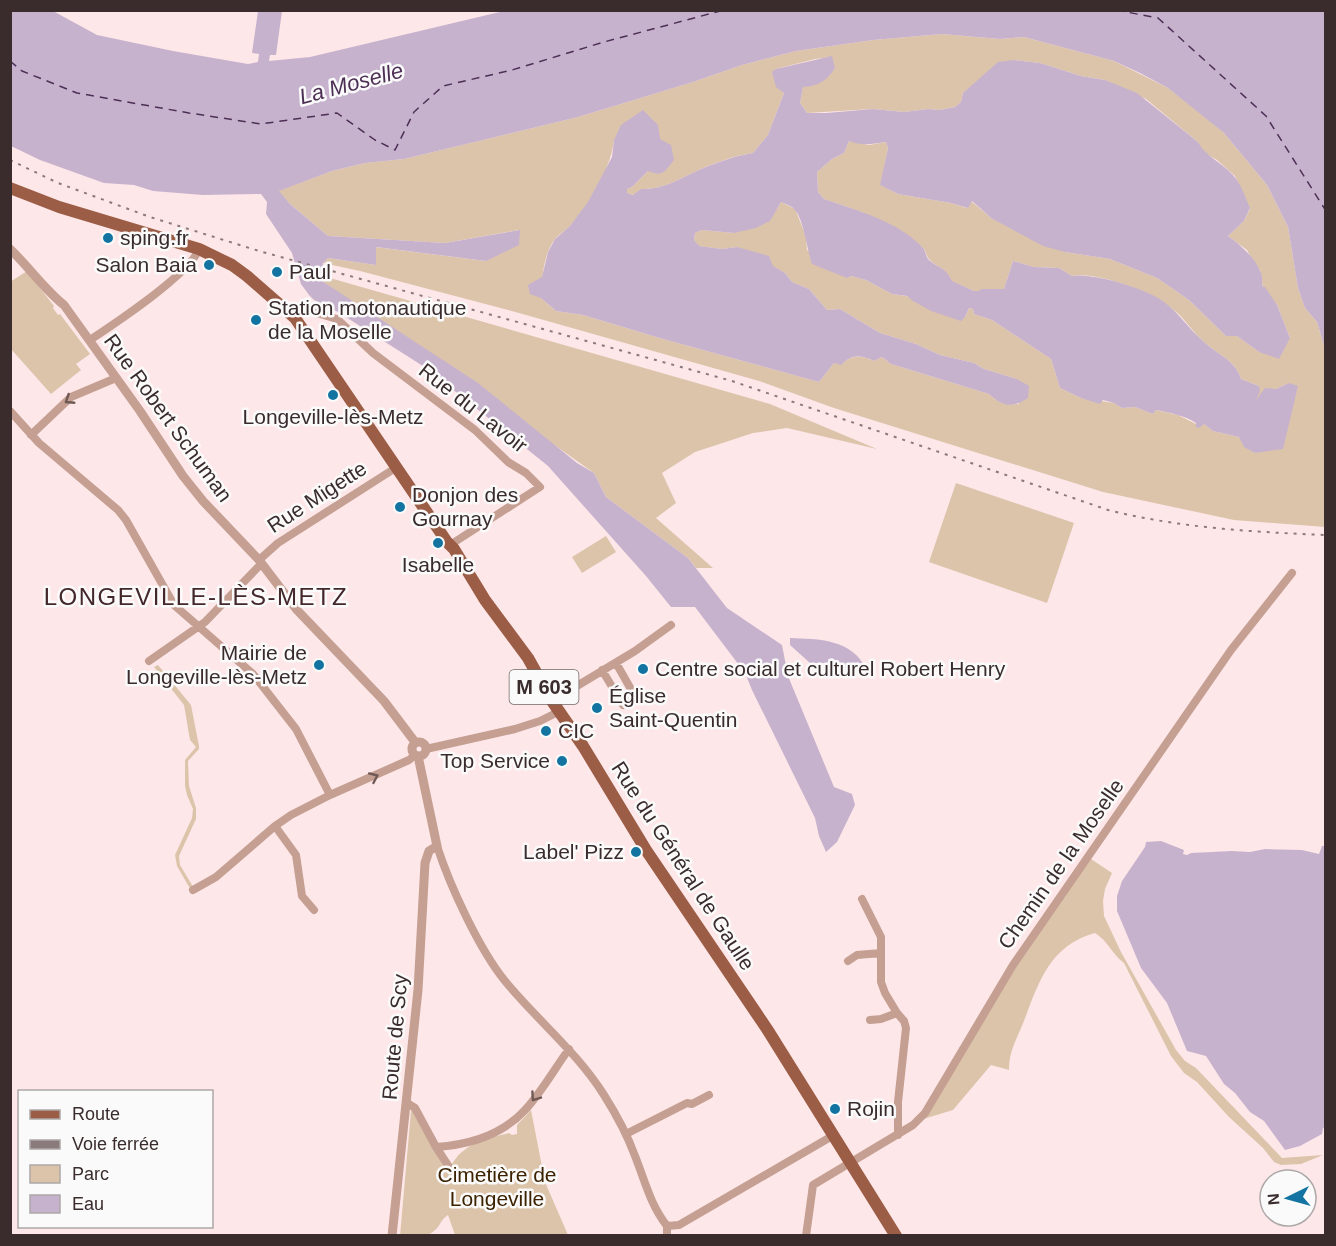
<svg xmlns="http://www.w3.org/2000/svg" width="1336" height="1246" viewBox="0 0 1336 1246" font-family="Arial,sans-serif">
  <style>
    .green { fill: #dcc4ab; fill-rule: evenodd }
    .water { fill: #c7b2ce }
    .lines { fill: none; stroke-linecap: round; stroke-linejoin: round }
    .ferry { stroke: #4d2f56; stroke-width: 1.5; stroke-dasharray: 8 6; stroke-linecap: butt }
    .minor { stroke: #c49f92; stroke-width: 8 }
    .tertiary { stroke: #c49f92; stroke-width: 9 }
    .primary { stroke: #9c5d46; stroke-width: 12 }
    .rail { stroke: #8b7a7b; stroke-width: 2; stroke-dasharray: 3 6; stroke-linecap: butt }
    .oneway { stroke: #715a55 }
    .poi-dot { fill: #1374a1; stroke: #fafafa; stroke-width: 2 }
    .labels { text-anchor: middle; stroke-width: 5; stroke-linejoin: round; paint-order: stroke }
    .shield { fill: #fafafa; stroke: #746a6a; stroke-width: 1.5 }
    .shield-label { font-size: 20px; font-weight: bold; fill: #3a2c2d }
    .poi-label { font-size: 21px; fill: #3a2c2d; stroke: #fafafa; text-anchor: start }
    .street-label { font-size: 21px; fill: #3a2c2d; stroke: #fafafa }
    .park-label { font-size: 21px; fill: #3c2201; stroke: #fafafa }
    .water-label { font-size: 22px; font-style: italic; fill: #4d2f56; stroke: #fafafa }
    .quarter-label { font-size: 24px; letter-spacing: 1.5px; fill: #43272a; stroke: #fafafa }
  </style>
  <rect width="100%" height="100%" fill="#fee7e8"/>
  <path class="green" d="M942 34 1000 39 1024 37 1114 61 1168 88 1199 112 1224 133 1267 185 1288 227 1298 288 1305 308 1317 322 1325 349V527L1234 520 1103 492 834 408 759 381 519 313 360 271 323 263 328 258 376 265 375 247 486 261 519 230 445 243 328 236 290 204 278 191 332 171 365 163 404 159 578 117 693 82 742 65 796 51 873 40ZM832 57 803 86 800 103 807 113 873 109 904 112 928 109 939 110 955 107 961 102 963 93 980 80 1014 60 1040 63 1081 76 1105 80 1146 99 1198 142 1203 152 1217 160 1235 176 1250 209 1244 221 1228 236 1247 250 1251 258 1260 270 1263 288 1277 305 1290 338 1259 352 1237 336H1226L1189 300 1157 278 1110 259 1065 252 991 218 971 201 967 208 951 203 898 194 881 185 888 148 886 142 869 145 849 141 844 153 832 159 817 172 818 192 824 199C859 211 895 222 922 247 926 250 925 254 929 259 938 269 945 266 951 281L974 291H980L981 289H1004L1013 261 1034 267 1059 268 1072 276C1098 271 1154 293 1175 311 1185 319 1193 332 1203 341 1216 354 1236 360 1241 379L1259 386 1255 400H1258L1270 390 1276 389 1289 383 1260 451 1255 453 1239 437 1213 431 1204 424H1196L1178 415 1156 410 1153 414 1135 407 1122 408 1114 403 1081 398 1060 388 1051 359 992 320 974 314 973 309 969 308 965 317 906 296 892 294 866 280 851 276 807 250 806 236 795 209 781 202 777 209 734 233 702 230 695 233 694 240 698 246 722 249 737 247 785 273 792 282 809 289 827 310 840 309 880 333 916 344 940 355 974 363 984 369 1017 379 1019 404C1005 405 1000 404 989 394L891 364 882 357 874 361C861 355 852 355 841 364L834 363 819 382 663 339 583 315 556 311 541 298C542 280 543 254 555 239 559 234 565 231 569 227 589 207 611 168 614 140L648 171 632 187 627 189 626 193 634 195 641 189C663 190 679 179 699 170 716 162 734 156 753 153L768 135 784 93 776 69 815 59Z
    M27 271 54 306 53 308 58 315 60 314 90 354 76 364 81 370 51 394 11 349 10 282Z
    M323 276 770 404 877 449 787 428 753 433 695 452 662 473 676 503 656 518 713 568H696L688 558 606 497 594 473 322 281Z
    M956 483 1074 523 1047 603 929 562Z
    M606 536 616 552 582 573 572 557Z
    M158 665 191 705 199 746V749L188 761 189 786 196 808V819L179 856 180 865 195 890 192 892 177 866 175 855 192 818 193 809 187 795 185 786V760L196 747 190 740 184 705 154 667Z
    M1088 857 1112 873 1105 889 1103 901 1104 916 1121 952 1176 1050 1185 1061 1196 1068 1282 1158 1323 1155 1301 1164 1281 1165 1274 1162 1263 1148 1229 1117 1197 1082 1184 1073 1171 1056 1124 963C1112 954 1108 941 1095 933 1048 946 1038 985 1022 1026 1015 1042 1009 1053 1009 1070L991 1065 953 1110 920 1120 1013 965Z
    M531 1110 545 1182 568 1235H455L448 1215C440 1220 441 1225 435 1230 427 1239 411 1235 400 1236L411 1111H414L447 1173 449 1172C457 1145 485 1139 509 1133L512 1135 517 1134V1125Z"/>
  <path class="water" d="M10 11H53L97 35 173 51 248 64 258 62 259 54 252 53 258 11H282L276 55H270L269 61 310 57 504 11H1325V349L1317 322 1305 308 1298 288 1288 227 1267 185 1224 133 1168 88 1140 73 1114 61 1024 37 1000 39 942 34 873 40 796 51 742 65 693 82 578 117 404 159 365 163 332 171 279 191 290 204 328 236 445 243 520 230 519 245 486 261 376 247V265L328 258 323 263 322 281 478 383 577 463 594 473 606 497 688 558 727 608 782 645 788 676 834 787 852 794 855 805 837 842 826 852 819 836 815 818 752 690 745 673 695 607H671L646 576 548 466 426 368 338 312 314 300 309 295 301 284 292 253 266 214 267 202 261 194 203 195 153 191 134 185 104 183 40 160 11 146Z
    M832 56 835 68C827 81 818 86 803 87L800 103 807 113H826L873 109 904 112 928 109 939 110 955 107 961 102 963 93 998 62 1014 60 1040 63 1081 76 1105 80 1137 93 1198 142C1205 156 1221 162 1232 174 1241 183 1245 197 1250 208L1244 221 1228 236C1240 244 1256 259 1261 273 1263 279 1261 281 1263 287H1265L1277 305 1290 338 1279 359 1259 352 1237 336H1226L1189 300 1157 278 1110 259 1065 252 1043 246 991 218 972 201 968 208 951 203 898 194 880 185 888 148 886 142C872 144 862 146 849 141L844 153 832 159 817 172 818 192 824 199C856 210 900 222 923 248 926 251 925 256 929 260 939 269 945 266 952 281L974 291H979L981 289H1004L1013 261 1034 267 1059 268 1072 276C1092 272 1148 289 1164 302 1179 313 1189 329 1203 341 1216 354 1236 360 1241 379L1259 386 1260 391 1256 400 1265 388 1276 389 1289 383 1298 386 1283 449 1255 453 1244 447 1239 437 1213 431 1204 424 1199 428 1196 427V423C1184 415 1170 413 1156 410L1153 414 1135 407 1122 408 1114 403 1103 400 1100 404 1081 398 1060 388 1051 359 992 320 974 314 973 309 969 308 965 317 961 321 931 311 913 301 907 296 892 294 866 280 851 276 847 278 812 264C807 250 804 219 794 209 792 206 785 204 781 202L770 221 756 228 734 233 702 230 695 233 694 240 699 246 722 249 737 247 769 256 773 266 785 273 792 282 809 289 827 310 840 309 880 333 916 344 940 355 974 363 984 369 1017 379 1029 386 1028 398C1012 409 1002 406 989 394L891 364 882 357 874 361C861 355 852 354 841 365L834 363 819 382 663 339 583 315 556 311 541 298 530 294 528 285 542 277 548 252 555 239 570 226 588 202 612 157 614 140 621 125 643 110 658 125 660 139 671 145 674 160C664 172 664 177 648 171L632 187 627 189V193L633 195 641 189C663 190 679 179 699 170 717 162 735 156 753 153L768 135 784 93 776 87 772 72 776 69Z
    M790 638C819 639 852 639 866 669L858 673 842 670 824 663H810L790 645Z
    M1161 841 1184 850 1183 854 1187 855 1191 853 1232 851 1250 852 1265 849 1302 850 1319 854 1322 846H1325V1127L1323 1128 1322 1134 1300 1146 1285 1150 1264 1121 1250 1112 1235 1093 1224 1084 1206 1056 1187 1051 1167 1003 1141 968 1117 911V896L1122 881 1145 847 1146 842Z"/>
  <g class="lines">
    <path class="ferry" d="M1116 10 1158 18 1266 116 1326 211
      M10 61 22 71 77 93 189 113 261 124 337 113 375 140 395 150 414 112 443 86 512 70 604 42 724 10"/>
    <path class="minor" d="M295 318 304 311H310L337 319 373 353 475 430 508 462 526 473 540 487 450 545
      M90 340C114 324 190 274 199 249
      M10 411 39 443 118 510 126 520 174 605 253 674 296 729 330 795
      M31 435 71 397 116 378
      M259 560 278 543 397 467
      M149 661 205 622 261 564
      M602 670 623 705 636 698 616 663
      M552 701 635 651 671 625
      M426 749 515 729 540 721 560 711
      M275 826 296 855 302 896 314 910
      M437 846C450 886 479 949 505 981 537 1020 577 1052 604 1095 616 1114 627 1134 635 1156 645 1181 650 1204 667 1226V1236
      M193 890 216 877 275 826 291 815 330 795 409 760 415 755
      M862 899 881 937V982L885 993 897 1013 904 1021 906 1028 898 1102V1135
      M848 961 857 955 881 953
      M870 1020 881 1019 897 1013
      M407 1103 415 1108 436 1147C468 1145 502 1135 525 1110 541 1093 555 1068 569 1049
      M626 1134 687 1103 692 1104 709 1095
      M436 1147 451 1170
      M667 1226 679 1225 834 1135
      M806 1236 813 1185 913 1125 925 1113 1013 965 1231 650 1292 573"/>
    <path class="tertiary" d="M10 249C29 267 44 289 64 305L140 411 183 476 203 501 259 560 297 610 384 701 415 742
      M412 749a7 7 0 1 1 14 0a7 7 0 1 1-14 0Z
      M392 1236 418 990 425 863 429 851 437 846 418 756"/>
    <path class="primary" d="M10 188 59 207 199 249 232 265 247 276 295 318 447 542 454 549 485 600 528 658 552 701 583 746 646 850 767 1029 896 1236"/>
    <path class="rail" d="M10 160 58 183 150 217 259 251 732 381 1108 510C1180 528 1252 532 1326 535"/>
  </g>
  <defs><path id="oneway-chevron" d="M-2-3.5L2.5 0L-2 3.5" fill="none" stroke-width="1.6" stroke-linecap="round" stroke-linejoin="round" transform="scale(1.5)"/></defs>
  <g class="oneway">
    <use href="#oneway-chevron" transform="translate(69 400) rotate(147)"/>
    <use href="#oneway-chevron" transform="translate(374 777) rotate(-24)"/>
    <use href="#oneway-chevron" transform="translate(535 1097) rotate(125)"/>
  </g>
  <g class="poi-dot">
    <circle cx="108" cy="238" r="6"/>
    <circle cx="209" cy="265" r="6"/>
    <circle cx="277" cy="272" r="6"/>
    <circle cx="256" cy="320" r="6"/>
    <circle cx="333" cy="395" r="6"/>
    <circle cx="400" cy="507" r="6"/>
    <circle cx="438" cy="543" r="6"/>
    <circle cx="319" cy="665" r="6"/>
    <circle cx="643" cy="669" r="6"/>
    <circle cx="597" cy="708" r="6"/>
    <circle cx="546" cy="731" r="6"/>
    <circle cx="562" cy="761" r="6"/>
    <circle cx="636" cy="852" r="6"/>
    <circle cx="835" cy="1109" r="6"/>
  </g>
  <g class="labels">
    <rect class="shield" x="509.5" y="670" width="69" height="34" rx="4.5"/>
    <g class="shield-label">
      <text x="544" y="694">M 603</text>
    </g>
    <g class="poi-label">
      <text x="120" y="245">sping.fr</text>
      <text x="197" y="272" text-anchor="end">Salon Baia</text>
      <text x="289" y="279">Paul</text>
      <text x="268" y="315">Station motonautique<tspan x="268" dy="24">de la Moselle</tspan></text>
      <text x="333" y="424" text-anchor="middle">Longeville-lès-Metz</text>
      <text x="412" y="502">Donjon des<tspan x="412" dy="24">Gournay</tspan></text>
      <text x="438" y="572" text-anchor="middle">Isabelle</text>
      <text x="307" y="660" text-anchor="end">Mairie de<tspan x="307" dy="24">Longeville-lès-Metz</tspan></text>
      <text x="655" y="676">Centre social et culturel Robert Henry</text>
      <text x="609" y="703">Église<tspan x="609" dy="24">Saint-Quentin</tspan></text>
      <text x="558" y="738">CIC</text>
      <text x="550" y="768" text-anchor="end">Top Service</text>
      <text x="624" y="859" text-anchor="end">Label' Pizz</text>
      <text x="847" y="1116">Rojin</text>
    </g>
    <g class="street-label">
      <text transform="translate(473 408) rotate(38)" y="7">Rue du Lavoir</text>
      <text transform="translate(168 418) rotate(54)" y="7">Rue Robert Schuman</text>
      <text transform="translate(317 497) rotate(-33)" y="7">Rue Migette</text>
      <text transform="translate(1061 864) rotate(-55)" y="7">Chemin de la Moselle</text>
      <text transform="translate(683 866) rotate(57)" y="7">Rue du Général de Gaulle</text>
      <text transform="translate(395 1037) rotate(-85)" y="7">Route de Scy</text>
    </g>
    <g class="park-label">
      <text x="497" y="1182">Cimetière de<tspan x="497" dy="24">Longeville</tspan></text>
    </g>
    <g class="water-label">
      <text transform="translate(351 83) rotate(-15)" y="8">La Moselle</text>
    </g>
    <g class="quarter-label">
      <text x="196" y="605">LONGEVILLE-LÈS-METZ</text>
    </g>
  </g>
  <rect width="1336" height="1246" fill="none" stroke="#3a2c2d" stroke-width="24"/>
  <rect x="18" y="1090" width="195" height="138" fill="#fafafa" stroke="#ada8a8" stroke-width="1.5"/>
  <rect x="30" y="1110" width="30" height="9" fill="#9c5d46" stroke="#ada8a8" stroke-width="1.5"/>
  <text x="72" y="1120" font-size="18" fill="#3a2c2d">Route</text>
  <rect x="30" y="1140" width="30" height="9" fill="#8b7a7b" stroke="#ada8a8" stroke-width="1.5"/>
  <text x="72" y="1150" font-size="18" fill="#3a2c2d">Voie ferrée</text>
  <rect x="30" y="1165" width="30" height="18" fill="#dcc4ab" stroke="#ada8a8" stroke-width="1.5"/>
  <text x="72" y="1180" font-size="18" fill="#3a2c2d">Parc</text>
  <rect x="30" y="1195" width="30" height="18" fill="#c7b2ce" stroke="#ada8a8" stroke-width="1.5"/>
  <text x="72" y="1210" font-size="18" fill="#3a2c2d">Eau</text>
  <g transform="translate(1288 1198) rotate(265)"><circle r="28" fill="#fafafa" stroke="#ada8a8" stroke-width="1.5"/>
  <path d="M0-4.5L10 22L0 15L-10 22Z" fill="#1374a1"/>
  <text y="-9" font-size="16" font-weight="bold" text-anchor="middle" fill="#3a2c2d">N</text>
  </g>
</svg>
